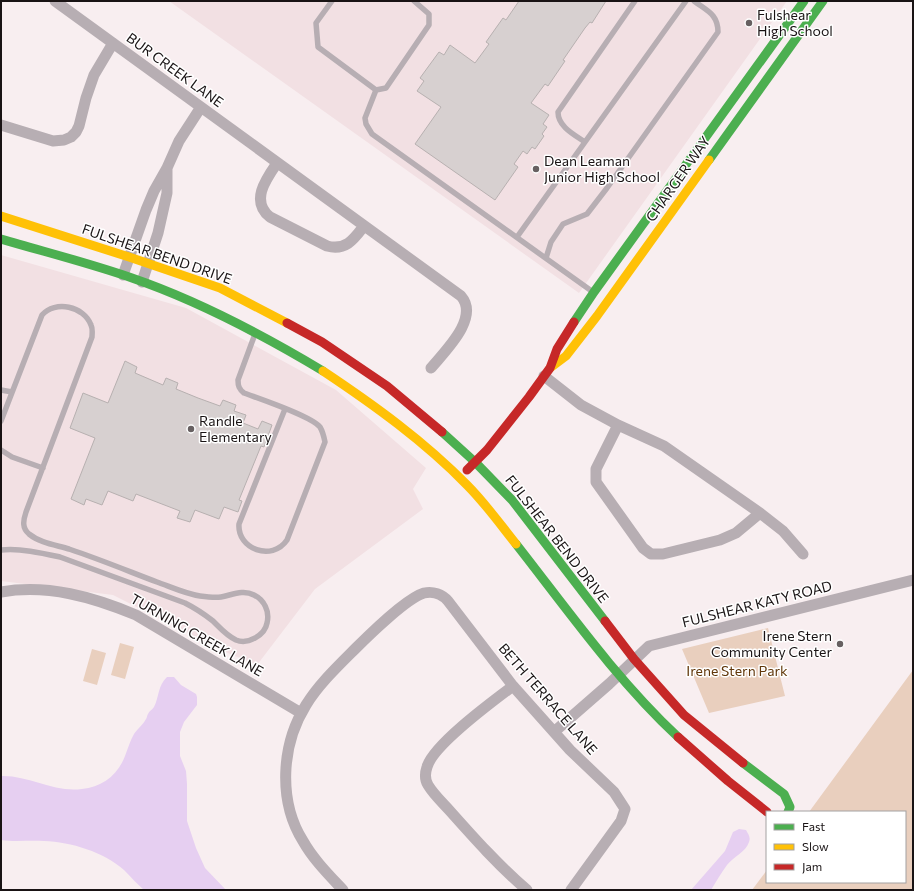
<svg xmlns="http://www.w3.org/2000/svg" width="914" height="891" viewBox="0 0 914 891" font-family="Commissioner,sans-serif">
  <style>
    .built { fill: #f2e0e3 }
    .green { fill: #e9cfbe }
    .water { fill: #e6cff1 }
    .building { fill: #d7d0d0; stroke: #b7b0b0 }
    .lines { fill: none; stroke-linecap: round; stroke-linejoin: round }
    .lane { stroke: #b7aeb3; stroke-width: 5.5 }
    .street { stroke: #b7aeb3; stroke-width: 11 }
    .fast { stroke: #4caf50; stroke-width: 9 }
    .slow { stroke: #ffc107; stroke-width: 9 }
    .jam { stroke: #c62828; stroke-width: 9 }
    .poi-dot { fill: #676061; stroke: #fff; stroke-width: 1.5 }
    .labels { text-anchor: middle; stroke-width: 3; stroke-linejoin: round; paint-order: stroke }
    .poi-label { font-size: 14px; fill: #191314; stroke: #fff; text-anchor: start }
    .street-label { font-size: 14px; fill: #191314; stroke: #fff }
    .park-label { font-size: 14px; fill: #61370a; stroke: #fff }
  </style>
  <rect width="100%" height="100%" fill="#f8eef0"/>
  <path class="built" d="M169 1H787L579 293Z
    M1 255 186 308 336 390 426 468 413 489 423 509 315 589 257 665 230 654 113 595 1 581Z"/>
  <path class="green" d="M768 628 785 696 709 713 682 649Z
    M120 643 134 647 125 679 111 675Z
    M92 649 106 653 97 685 83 681Z
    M913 670V890H752L767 870V882H905V812H809Z"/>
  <path class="water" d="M167 677H174L181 685 196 694 197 697V705L184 722 180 732V756L186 771 187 784V821L196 848 205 868 226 890H144C137 884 131 877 124 870 104 852 71 842 44 841 30 840 15 842 1 840V776C29 775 54 793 82 789 102 787 118 775 125 756 128 748 130 741 134 734 138 728 143 725 146 719 147 718 147 715 148 714 149 711 152 710 154 707 159 697 158 685 167 677Z
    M739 829 746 830C748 834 751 837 749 842 746 852 733 857 727 865 721 873 716 882 711 890H691L725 851 733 832Z"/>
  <path class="building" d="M519 1H606L592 23 590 22 585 28 563 60 565 61 548 86 545 84 531 103 549 115 543 124 547 127 542 134 544 136 535 149 532 147 527 154 523 151 514 164 518 167 495 200 415 144 441 107 417 91 424 81 420 78 439 52 444 55 450 45 475 63 489 44 486 42 503 18 506 20Z
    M125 361 137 367 135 373 163 385 166 378 178 383 176 389 198 398 220 406 223 400 236 405 234 411 246 415 243 423 258 429 262 421 272 425 264 447 261 446 239 500 242 501 238 512 224 507 219 519 195 510 190 522 177 518 180 511 136 494 133 501 108 491 102 505 86 499 84 505 71 499 95 438 70 428 83 393 108 403Z"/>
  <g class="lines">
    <path class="lane" d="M332 1 316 23 318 47 376 90 386 88 429 25V14L414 1
      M376 90 365 118 366 124 372 134 593 292
      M585 142C575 135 558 127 558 112L635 1
      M517 237 686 1
      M546 258 551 242 563 224 587 214 607 188 718 32C718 14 707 11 694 1
      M255 334 238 380C238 386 239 389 244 393 260 399 311 416 320 427 323 432 324 437 325 442L287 540C272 562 237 549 239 524L285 409
      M1 390 12 392
      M1 421 42 315C55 300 84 306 91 325 93 329 92 333 92 337L26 512C23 521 22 528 29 534 40 543 56 545 69 549 99 559 128 571 157 582 171 587 186 594 200 596 207 597 215 598 221 597 232 595 243 589 254 595 264 600 270 611 267 623 265 635 248 645 236 640 227 636 220 628 213 621 204 614 195 608 185 603L60 557C42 553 20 548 1 550
      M1 450 12 457 43 468"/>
    <path class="street" d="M55 1 461 296C480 318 445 351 431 368
      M1 125 53 141 64 140 71 137 76 132 79 126 86 98 94 75 113 43
      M277 163C266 179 250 201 270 217L327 246C346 251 354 239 364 226
      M123 275 146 210 154 191 167 168 179 141 201 107
      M142 282 158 233 167 193V169
      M544 376 581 405 618 425 664 446 760 513 783 531 803 554
      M618 425 596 469V482L643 548 651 554H663L720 540 736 533 760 513
      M1 592C48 584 93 597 136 615L301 713
      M513 686C493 701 433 745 427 767 425 773 425 780 428 785 434 795 443 803 450 811 474 838 499 866 527 890
      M554 732 609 684 649 646 913 580
      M343 890C329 875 313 859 303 841 278 801 281 745 306 705 319 684 338 666 356 648 369 635 407 598 424 593 433 591 442 594 448 601L513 686 570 750 614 792 625 809 621 821 571 890"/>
    <path class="fast" d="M709 160 823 1
      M1 239C45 252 89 263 132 278 199 301 263 335 323 371
      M574 322 594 292 804 1
      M442 432 475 462 512 500 605 621
      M516 544C567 609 616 679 678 737
      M743 763 784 794 790 807 788 812"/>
    <path class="slow" d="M1 216 129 257 220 288 287 323
      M550 368 566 356 597 316 709 160
      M323 371C374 405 424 441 467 485 485 503 500 524 516 544"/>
    <path class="jam" d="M287 323 322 342 387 386 442 432
      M467 470 487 450 529 397 550 368 557 349 574 322
      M605 621 634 659 684 715 743 763
      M678 737 728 781 767 812"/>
  </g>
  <g class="poi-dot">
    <circle cx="749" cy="23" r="4"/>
    <circle cx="536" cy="169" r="4"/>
    <circle cx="191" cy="429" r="4"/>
    <circle cx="840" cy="644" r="4"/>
  </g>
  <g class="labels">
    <g class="poi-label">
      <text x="757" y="20">Fulshear<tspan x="757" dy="16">High School</tspan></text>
      <text x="544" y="166">Dean Leaman<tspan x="544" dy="16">Junior High School</tspan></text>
      <text x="199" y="426">Randle<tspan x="199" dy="16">Elementary</tspan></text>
      <text x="832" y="641" text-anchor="end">Irene Stern<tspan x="832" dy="16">Community Center</tspan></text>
    </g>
    <g class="street-label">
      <text transform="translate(175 70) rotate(36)" y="5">BUR CREEK LANE</text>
      <text transform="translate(678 179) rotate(-55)" y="5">CHARGER WAY</text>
      <text transform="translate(157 254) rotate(19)" y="5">FULSHEAR BEND DRIVE</text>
      <text transform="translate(557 539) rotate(52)" y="5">FULSHEAR BEND DRIVE</text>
      <text transform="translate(757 604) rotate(-14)" y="5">FULSHEAR KATY ROAD</text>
      <text transform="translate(197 635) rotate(30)" y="5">TURNING CREEK LANE</text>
      <text transform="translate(548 699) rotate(49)" y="5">BETH TERRACE LANE</text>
    </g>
    <g class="park-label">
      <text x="737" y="676">Irene Stern Park</text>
    </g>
  </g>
  <rect width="914" height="891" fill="none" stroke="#191314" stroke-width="4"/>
  <rect x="766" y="811" width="140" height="72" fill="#ffffff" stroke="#a3a1a1"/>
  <rect x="774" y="824" width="20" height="6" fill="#4caf50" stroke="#a3a1a1"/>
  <text x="802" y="831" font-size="12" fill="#191314">Fast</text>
  <rect x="774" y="844" width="20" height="6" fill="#ffc107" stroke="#a3a1a1"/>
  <text x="802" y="851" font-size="12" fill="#191314">Slow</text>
  <rect x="774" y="864" width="20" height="6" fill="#c62828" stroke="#a3a1a1"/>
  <text x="802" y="871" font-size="12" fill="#191314">Jam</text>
</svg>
